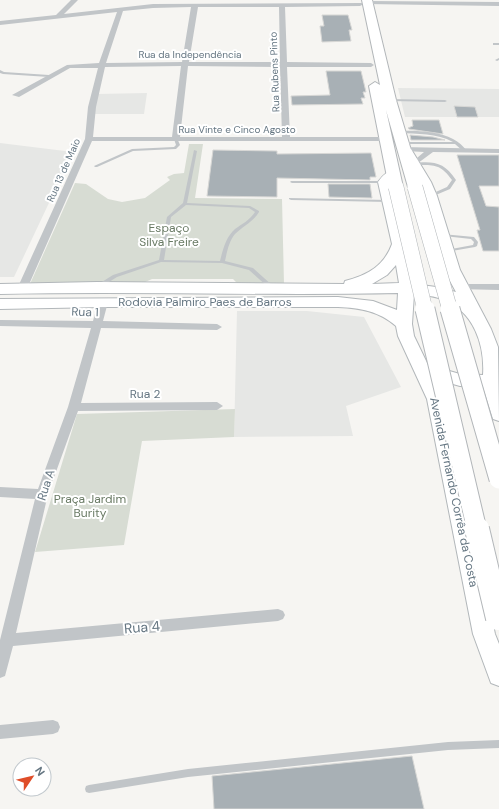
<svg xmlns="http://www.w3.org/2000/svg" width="499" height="809" viewBox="0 0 499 809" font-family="'DM Sans',sans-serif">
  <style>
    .built { fill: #e6e7e5 }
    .green { fill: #d7dcd3 }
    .building { fill: #a8b0b5; stroke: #d7d7d5 }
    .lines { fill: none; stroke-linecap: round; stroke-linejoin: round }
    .primary-casing { stroke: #b2b7ba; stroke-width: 2 }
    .trunk-casing { stroke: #b2b6b9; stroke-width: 2 }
    .service { fill: #c1c5c8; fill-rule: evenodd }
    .minor { fill: #c1c5c8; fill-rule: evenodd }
    .primary { fill: #fff; fill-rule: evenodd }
    .trunk { fill: #fff; fill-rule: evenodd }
    .trunk-bridge-far2-casing { stroke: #b2b6b9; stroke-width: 16; stroke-linecap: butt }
    .trunk-bridge-far1-casing { stroke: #b2b6b9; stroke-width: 21; stroke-linecap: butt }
    .trunk-bridge-casing { stroke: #b2b6b9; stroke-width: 26; stroke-linecap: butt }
    .trunk-bridge-far2 { stroke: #fff; stroke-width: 15 }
    .trunk-bridge-far1 { stroke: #fff; stroke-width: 19 }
    .trunk-bridge { stroke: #fff; stroke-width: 24 }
    .labels { text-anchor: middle; stroke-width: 4; stroke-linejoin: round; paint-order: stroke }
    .far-street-label { font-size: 10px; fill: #657682; stroke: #fff }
    .park-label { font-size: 12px; fill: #697a64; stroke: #fff }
    .street-label { font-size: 12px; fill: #657682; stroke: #fff }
    .near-street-label { font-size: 14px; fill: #657682; stroke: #fff }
  </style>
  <rect width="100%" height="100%" fill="#f6f5f2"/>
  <path class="built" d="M398 88 499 89V117H405Z
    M147 93 144 114H94L97 94Z
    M0 143 73 152 14 277H0Z
    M237 311H307L364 317 401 387 346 406 353 436 234 437Z"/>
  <path class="green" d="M189 144H203L195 198 282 199 284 284H238L233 279H152L143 283 30 284 75 183 86 184 108 199 122 202 145 198 170 180 167 177 174 174 184 173Z
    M235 409 234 437 142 441 124 545 35 552 77 414Z"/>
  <path class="building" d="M322 15H348L352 30H349L351 41 322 42 320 26H324Z
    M326 71H361L366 92H363L365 98H361L363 104 292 105 291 96 330 95Z
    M454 106 475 107 478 117H457Z
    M412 120H439L443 134 409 129 408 128 413 126Z
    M410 135 433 137 445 140H411Z
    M213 150 277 151V154L371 153 376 177H370V180L277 178V197L207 196Z
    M457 155H499V186H479L486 206 499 207V251H483L477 230H480Z
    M328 184H370L372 198 329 197Z
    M412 756 424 809H214L212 776Z"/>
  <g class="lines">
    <defs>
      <path id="primary" d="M406 148 411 149 431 182 437 196 460 270 491 329 498 347 499 421 493 419 483 387 460 386 435 379 445 399 495 634 499 644V686L491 683 473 634 427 399 398 336 396 326C379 311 360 308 338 307H103L0 309V299L338 297 373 301 397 310 398 293C265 296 133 291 0 294V284L97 282 344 284 345 281C368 275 384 266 392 244L378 182C383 175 389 169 398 171L400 174 392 185 415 277 414 284 436 287 456 292 444 270 423 196 417 182 399 152ZM396 265 399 283 372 284 387 275ZM414 294C424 295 435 296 444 300 474 312 485 345 483 375L460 374 428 365 414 336 412 324Z"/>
      <path id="trunk" d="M362 0H372L396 100 422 187 420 190H410L408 187 386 110 403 187 401 190H391L389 187 369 86 375 82 380 85Z"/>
    </defs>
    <use href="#primary" class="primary-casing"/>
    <use href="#trunk" class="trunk-casing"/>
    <path class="service" d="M493 43H499V45H493Z
      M499 58V60L497 61 495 60Z
      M0 70 4 72 49 75 51 76 49 77 3 74 0 73Z
      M389 99 445 100 447 101 445 102 390 101 388 100Z
      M398 131C414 130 438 131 453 139 459 142 463 146 467 151L464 152 455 144H401V142H453C437 133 417 134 399 133L397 132Z
      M175 138H177L180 145 176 149 133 151 97 167H95L94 166 132 149 174 147 176 145 174 139Z
      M194 150 197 151 187 203 250 206 259 211V212C253 222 243 226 235 234 229 241 227 252 225 261L253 268 273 286V288H269L249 270 222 263 161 262 117 277 101 287H97V285L113 275 159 260 167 217 183 203ZM186 205 249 208 255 212C250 220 242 224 235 229 226 237 223 249 220 261L164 260 171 217Z
      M413 163C434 161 444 162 456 180L450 189 431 197H429V195L447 187 452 180C440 163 433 165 414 165H413Z
      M291 181H385L387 182 385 183H292L290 182Z
      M289 198 388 200 390 201 388 202 291 200 289 199Z
      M442 234 474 237 478 242 477 246 475 247 446 252V250L473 245 474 242 471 239 444 236 442 235Z
      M499 740V748L448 750 188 777 89 793 86 792 85 789 86 786 89 785 188 769 448 742Z"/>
    <path class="minor" d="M71 0H78L64 14 153 4 362 3V5L360 6 285 7 287 62 371 63 374 65 371 67H287L290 137H384L388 139 384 141H92L27 289 22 292 19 291 17 289 85 139 88 107 98 68H70L19 97 12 95 67 65 99 63 117 12 0 25V21L56 15ZM191 7 182 62 106 63 123 11 153 8ZM198 7H279L280 62H189ZM181 66 172 137H93L96 107 105 67ZM188 66 280 67 282 137H180Z
      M368 1 499 2V6L366 4V2Z
      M402 147 499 149V153L433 152 414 166 410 164 424 152 405 151H402Z
      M460 284H499V290L457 289 455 287 457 285Z
      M103 299 108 302 103 321 217 324 222 327 217 330 101 328 81 403 217 402 223 406 217 410 78 411 48 494 16 633 278 609 283 611 285 615 283 619 278 621 13 646 5 676 0 678V640L35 499 0 497V487L38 489 68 407 91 328 0 326V320L93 321 98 302Z
      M53 720 58 722 60 727 58 732 53 734 0 739V725Z"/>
    <use href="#primary" class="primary"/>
    <use href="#trunk" class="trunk"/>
    <defs>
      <path id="trunk-bridge-far2" d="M396 187 425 310
        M415 187 450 310"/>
      <path id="trunk-bridge-far1" d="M425 309 477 530
        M450 309 499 479"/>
      <path id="trunk-bridge" d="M477 529 498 618"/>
    </defs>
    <use href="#trunk-bridge-far2" class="trunk-bridge-far2-casing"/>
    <use href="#trunk-bridge-far1" class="trunk-bridge-far1-casing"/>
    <use href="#trunk-bridge" class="trunk-bridge-casing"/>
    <use href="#trunk-bridge-far2" class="trunk-bridge-far2"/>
    <use href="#trunk-bridge-far1" class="trunk-bridge-far1"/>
    <use href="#trunk-bridge" class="trunk-bridge"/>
  </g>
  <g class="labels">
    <g class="far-street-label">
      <text x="190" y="58">Rua da Independência</text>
      <text transform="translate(274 72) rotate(-92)" y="4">Rua Rubens Pinto</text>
      <text x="237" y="133">Rua Vinte e Cinco Agosto</text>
      <text transform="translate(63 170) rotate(-66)" y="4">Rua 13 de Maio</text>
    </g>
    <g class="park-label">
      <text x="169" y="232">Espaço<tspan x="169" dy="14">Silva Freire</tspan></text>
      <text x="90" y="503">Praça Jardim<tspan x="90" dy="14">Burity</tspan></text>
    </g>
    <g class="street-label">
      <text x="205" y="306">Rodovia Palmiro Paes de Barros</text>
      <text transform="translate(85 312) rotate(2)" y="4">Rua 1</text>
      <text x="145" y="398">Rua 2</text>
      <text transform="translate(46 485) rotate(-72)" y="4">Rua A</text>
      <text transform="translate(454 492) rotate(78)" y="4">Avenida Fernando Corrêa da Costa</text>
    </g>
    <g class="near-street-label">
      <text transform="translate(142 627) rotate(-5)" y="5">Rua 4</text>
    </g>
  </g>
  <g transform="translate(32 777) rotate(55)"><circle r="19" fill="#ffffff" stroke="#c1c8cd"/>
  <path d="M0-3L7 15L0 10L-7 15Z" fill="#df4d29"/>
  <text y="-6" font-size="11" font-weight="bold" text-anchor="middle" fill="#657682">N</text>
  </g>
</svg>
